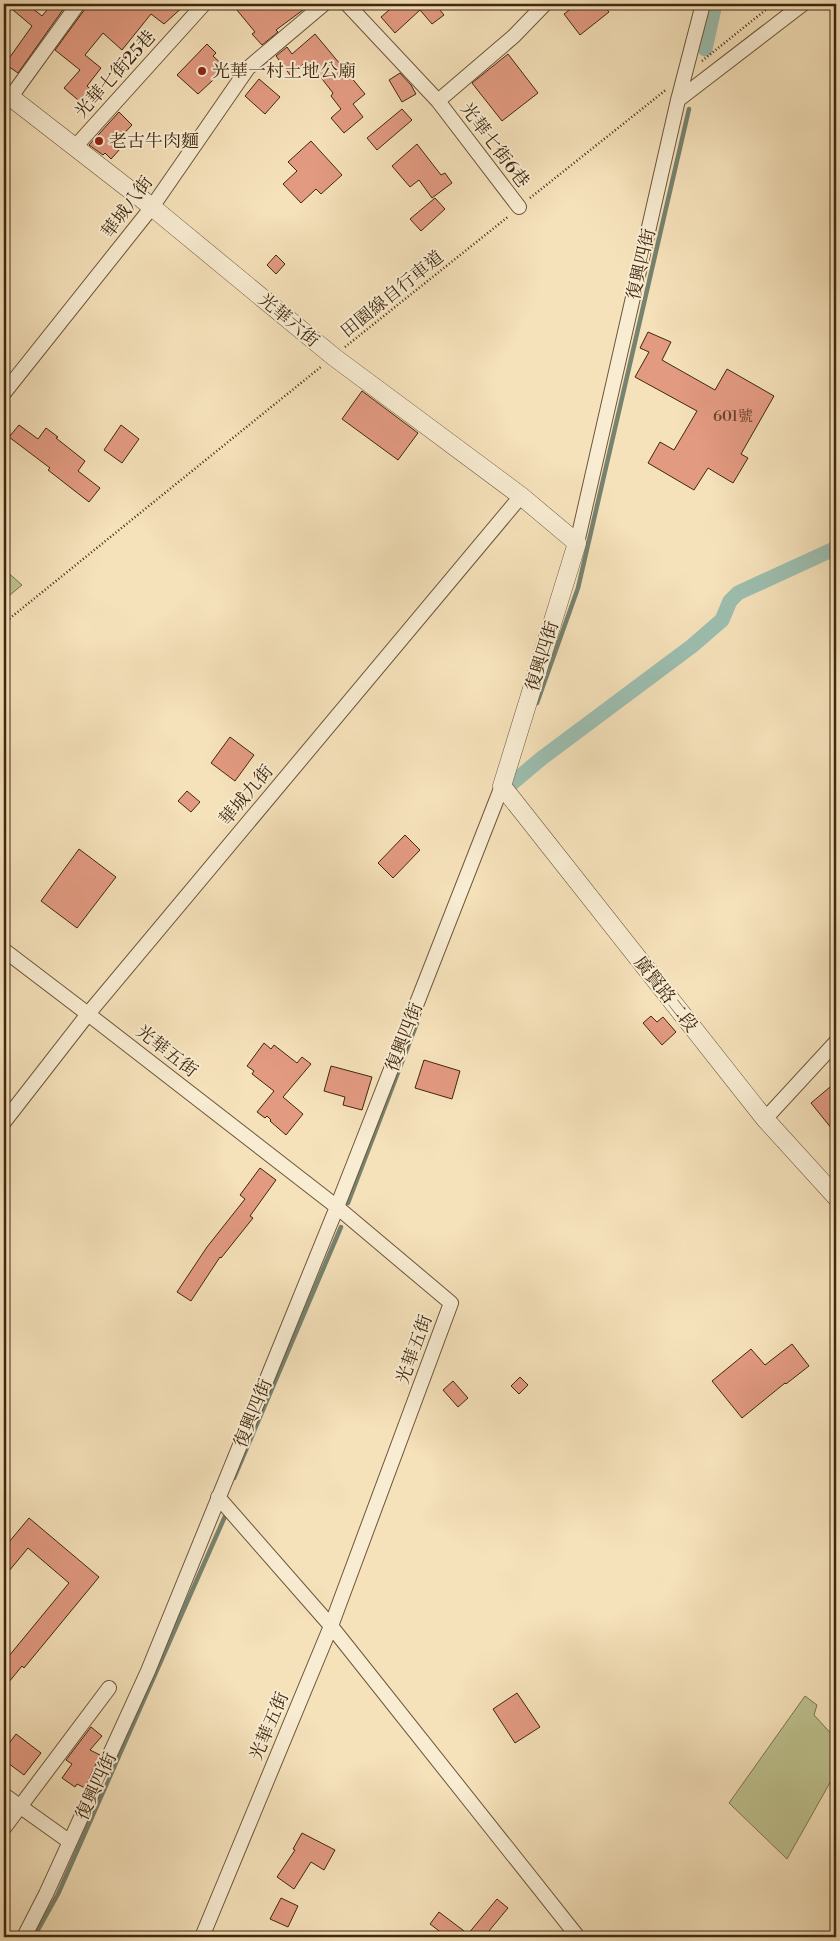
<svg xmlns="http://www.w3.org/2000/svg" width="840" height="1941" viewBox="0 0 840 1941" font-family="'Libre Bodoni','Noto Serif TC',serif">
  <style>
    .green { fill: #bdc28f; stroke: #7e744f }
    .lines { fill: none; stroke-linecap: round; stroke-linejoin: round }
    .stream { stroke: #77826f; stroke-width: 4.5 }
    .canal { stroke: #9cbeaf; stroke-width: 15 }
    .building { fill: #e29a81; stroke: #40270f }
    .minor-casing { stroke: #6d563a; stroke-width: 16 }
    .tertiary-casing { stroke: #6d563a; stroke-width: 19 }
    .path { stroke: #40270f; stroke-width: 2.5; stroke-dasharray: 1 2.5; stroke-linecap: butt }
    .minor { stroke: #f8ecd2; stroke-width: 14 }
    .tertiary { stroke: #f8ecd2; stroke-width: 18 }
    .poi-dot { fill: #8f2418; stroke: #f8ecd2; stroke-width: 2 }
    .labels { text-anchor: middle; stroke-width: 4; stroke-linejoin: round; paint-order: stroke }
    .number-label { font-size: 15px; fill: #68442c }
    .poi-label { font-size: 18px; fill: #40270f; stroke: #f8ecd2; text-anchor: start }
    .street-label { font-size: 18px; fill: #40270f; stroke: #f8ecd2 }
  </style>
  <rect width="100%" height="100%" fill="#f5e1ba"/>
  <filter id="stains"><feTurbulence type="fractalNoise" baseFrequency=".004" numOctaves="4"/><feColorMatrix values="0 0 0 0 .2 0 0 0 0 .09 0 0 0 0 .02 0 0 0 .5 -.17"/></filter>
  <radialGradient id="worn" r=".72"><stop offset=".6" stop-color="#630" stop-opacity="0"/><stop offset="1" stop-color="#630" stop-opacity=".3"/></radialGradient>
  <path class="green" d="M4 569 22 585 4 600Z
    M805 1696 817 1705 814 1715 836 1739V1772L787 1859 729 1803Z"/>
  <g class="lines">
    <path class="stream" d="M537 703 578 588 689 109
      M348 1203 417 1023
      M234 1478 341 1227
      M34 1937 58 1894 226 1514"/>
    <path class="canal" d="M705 49 715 4
      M505 789 542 758 692 646 722 620 730 601 738 593 836 548"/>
  </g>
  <path class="building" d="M15 4H27L42 16 52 4H67L18 73 5 64 32 26 13 10Z
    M87 4H186L164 24 151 14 122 50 103 33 85 55 101 68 87 86 94 92 84 105 64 88 80 70 55 50 85 9Z
    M232 4H311L276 30 278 32 262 45 252 34 255 32Z
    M396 4H435L444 15 432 24 420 10 395 33 381 17Z
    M577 4H603L609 12 580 35 564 14Z
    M315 34 365 94 353 104 363 117 344 133 331 118 341 109 331 96 333 93 319 75 318 76 306 62 290 75 276 56 287 47 292 54Z
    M207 44 216 53 213 56 226 68 198 94 177 75Z
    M508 54 538 93 502 121 472 83Z
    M400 73 411 85 416 94 402 102 389 80Z
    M259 79 280 97 265 114 245 96Z
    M402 109 412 120 377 150 367 138Z
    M119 112 132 125 114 144 120 149 111 159 105 153 103 155 89 145Z
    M311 141 342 175 321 194 316 189 301 203 283 184 297 171 288 162Z
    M417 144 441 175 445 173 452 183 432 198 419 180 410 187 392 166Z
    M435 198 445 209 421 231 410 219Z
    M276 255 285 264 276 274 267 265Z
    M648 332 671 342 662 360 715 390 727 369 774 396 741 454 748 458 733 483 708 468 694 490 648 463 660 442 674 450 697 411 635 377 649 352 640 348Z
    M362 391 418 433 398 460 342 419Z
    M19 425 38 439 46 428 58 437 56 438 85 461 78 471 100 488 89 502 48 470 50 468 9 437Z
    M121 425 139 439 122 463 104 450Z
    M230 737 254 755 235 781 211 763Z
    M187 791 200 802 191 812 178 801Z
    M405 835 420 850 393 878 378 863Z
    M79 849 116 877 77 928 41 901Z
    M651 1016 657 1022 663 1017 676 1032 662 1045 643 1023Z
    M264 1043 271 1049 274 1045 297 1063 302 1057 311 1064 283 1097 303 1114 286 1135 270 1121 271 1120 267 1116 265 1118 257 1112 274 1091 252 1074 254 1071 247 1066Z
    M424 1060 460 1071 452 1099 415 1088Z
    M331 1066 372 1077 362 1110 343 1105 345 1097 324 1091Z
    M836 1082V1134L811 1103Z
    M260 1168 276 1180 250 1216 253 1218 221 1258 220 1257 191 1301 177 1292 207 1247 245 1199 240 1195Z
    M792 1344 809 1366 786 1384 785 1383 742 1418 712 1381 751 1349 765 1365Z
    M520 1377 528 1385 519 1394 511 1386Z
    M453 1381 468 1398 458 1407 443 1390Z
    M29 1518 99 1577 24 1668 22 1666 4 1688V1662L69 1583 28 1548 4 1577V1548Z
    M517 1693 540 1727 515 1743 493 1709Z
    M91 1727 102 1736 90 1750 100 1755 85 1788 77 1784 75 1787 62 1778 72 1764 66 1760Z
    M16 1734 41 1753 24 1775 4 1760V1750Z
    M302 1833 335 1850 324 1870 311 1862 294 1889 277 1877 295 1850 293 1849Z
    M281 1898 298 1906 288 1927 270 1919Z
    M497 1899 508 1908 484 1937H447L430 1924 439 1912 468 1934Z"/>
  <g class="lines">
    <defs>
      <path id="minor" d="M347 4 438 101
        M4 6 6 4
        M10 98 78 4
        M678 100 803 4
        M75 147 204 4
        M519 207 438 101 514 36 545 4
        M4 393 152 207 248 68 324 4
        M577 543 678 100 703 4
        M4 950 88 1014 337 1207 451 1303 331 1626 202 1937
        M765 1119 836 1042
        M4 1122 88 1014 521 496
        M218 1497 331 1626 578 1937
        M4 1795 70 1842
        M4 1828 109 1688
        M24 1937 46 1894 148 1671 337 1207 502 786"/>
      <path id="tertiary" d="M4 92 152 207 334 357 521 496 577 543 502 786 765 1119 836 1197"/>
    </defs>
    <use href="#minor" class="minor-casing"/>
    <use href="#tertiary" class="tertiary-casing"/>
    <path class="path" d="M702 61 773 4
      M530 198 667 89
      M345 347 509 216
      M4 623 322 366"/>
    <use href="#minor" class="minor"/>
    <use href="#tertiary" class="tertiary"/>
  </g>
  <g class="poi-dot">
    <circle cx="202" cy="71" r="5"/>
    <circle cx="99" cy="141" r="5"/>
  </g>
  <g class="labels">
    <g class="number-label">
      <text x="733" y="421">601號</text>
    </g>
    <g class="poi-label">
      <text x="212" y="77">光華一村土地公廟</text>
      <text x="109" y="147">老古牛肉麵</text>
    </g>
    <g class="street-label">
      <text transform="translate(115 74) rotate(-48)" y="6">光華七街25巷</text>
      <text transform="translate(495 145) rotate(53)" y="6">光華七街6巷</text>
      <text transform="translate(127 207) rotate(-53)" y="6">華城八街</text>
      <text transform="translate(641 264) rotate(-77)" y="6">復興四街</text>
      <text transform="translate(392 294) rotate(-39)" y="6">田園線自行車道</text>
      <text transform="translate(289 320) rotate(40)" y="6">光華六街</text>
      <text transform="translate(542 656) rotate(-73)" y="6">復興四街</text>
      <text transform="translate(246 795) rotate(-50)" y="6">華城九街</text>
      <text transform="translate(666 994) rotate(52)" y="6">廣賢路二段</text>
      <text transform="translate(404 1037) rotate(-69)" y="6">復興四街</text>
      <text transform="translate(167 1051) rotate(38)" y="6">光華五街</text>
      <text transform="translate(414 1349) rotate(-70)" y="6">光華五街</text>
      <text transform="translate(253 1413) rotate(-68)" y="6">復興四街</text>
      <text transform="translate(269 1726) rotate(-67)" y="6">光華五街</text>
      <text transform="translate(96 1786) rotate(-65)" y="6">復興四街</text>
    </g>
  </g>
  <rect width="840" height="1941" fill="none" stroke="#f5e1ba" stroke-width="20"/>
  <rect x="5" y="5" width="830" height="1931" fill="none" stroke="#40270f" stroke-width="2.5"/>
  <rect x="10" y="10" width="820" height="1921" fill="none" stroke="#40270f"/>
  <rect width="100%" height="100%" filter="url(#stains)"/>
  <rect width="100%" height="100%" fill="url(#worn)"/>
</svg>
